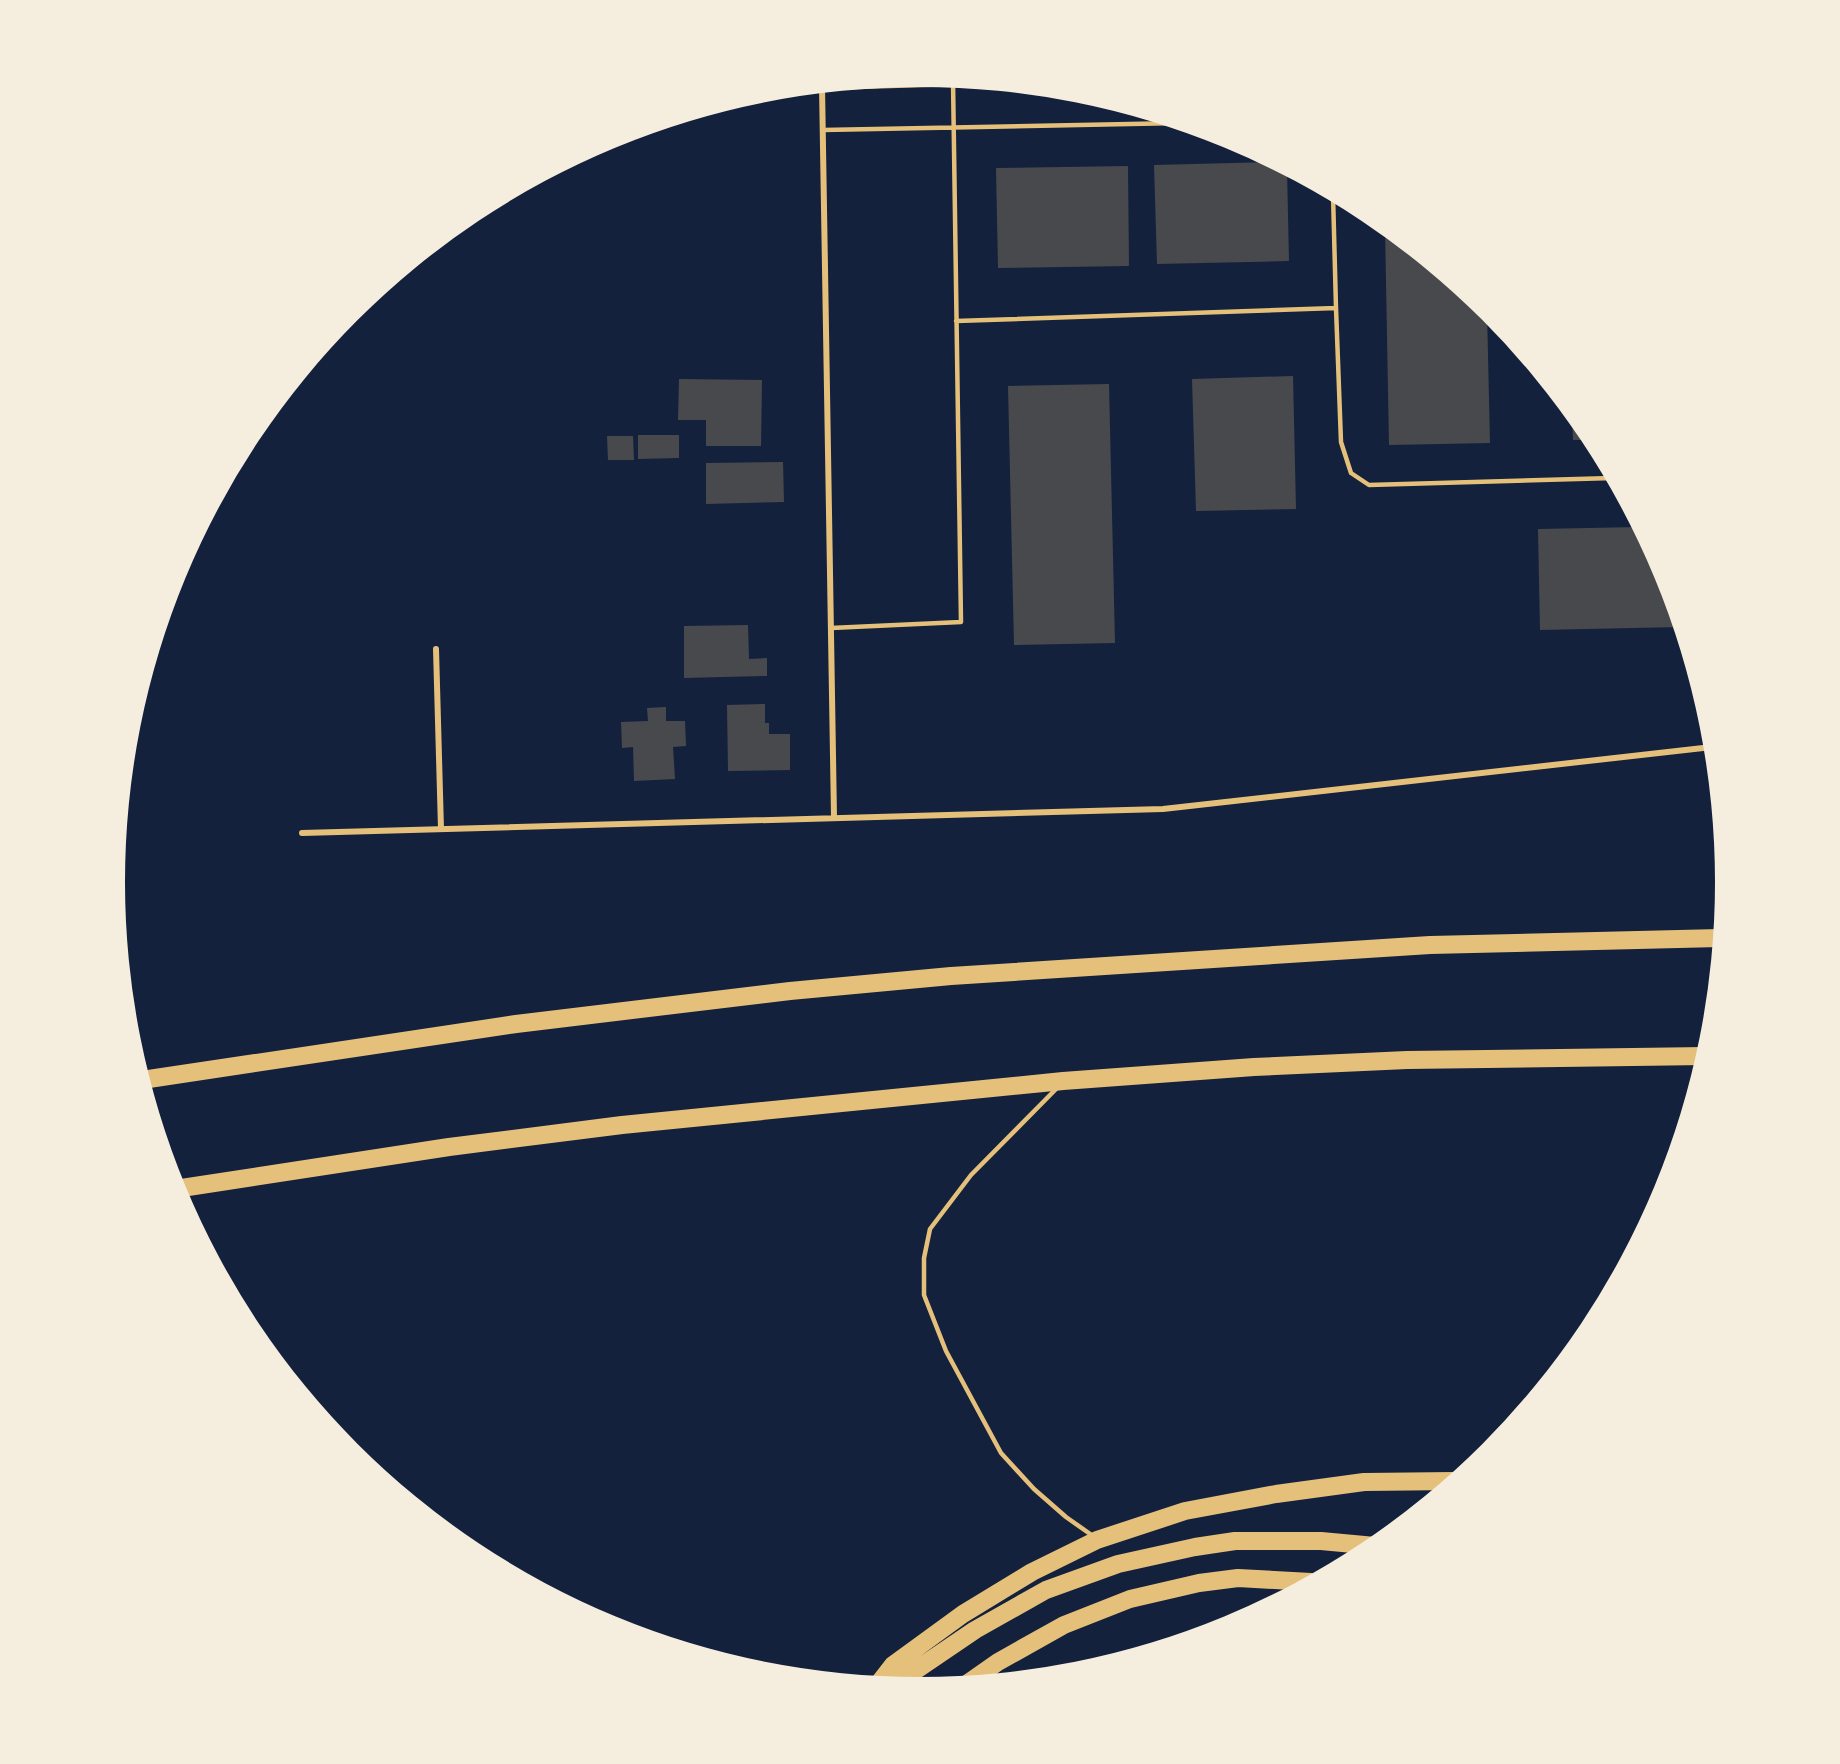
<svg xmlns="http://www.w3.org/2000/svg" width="1840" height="1764" viewBox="0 0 1840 1764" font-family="'Playfair Display',serif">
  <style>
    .building { fill: #48494c }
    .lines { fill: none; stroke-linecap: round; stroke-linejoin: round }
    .service { stroke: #e5c07b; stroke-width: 4.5 }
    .minor { stroke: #e5c07b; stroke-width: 6 }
    .motorway { stroke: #e5c07b; stroke-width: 18 }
  </style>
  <rect width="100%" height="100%" fill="#14213d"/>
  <path class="building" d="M1274 162 1287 169 1289 261 1157 264 1154 165Z
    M1128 166 1129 266 998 268 996 168Z
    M1385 227 1487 311 1490 443 1389 445Z
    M1293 376 1296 509 1196 511 1192 379Z
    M679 379 762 380 761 446H706V420H678Z
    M1109 384 1115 643 1014 645 1008 386Z
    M1572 413 1590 435 1592 440H1573Z
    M638 435H679V458L638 459Z
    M607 436H633L634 460H608Z
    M783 462 784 502 706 504V463Z
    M1639 527 1664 574 1680 627 1540 630 1538 529Z
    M748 625 749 659 767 658V676L684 678V626Z
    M765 704V723H769V734H790V770L728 771 727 705Z
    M666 707V721H685L686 746 673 747 675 779 634 781 633 747 622 748 621 722 648 721 647 708Z"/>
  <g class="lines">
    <path class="service" d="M822 88 991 83
      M823 130 1181 123
      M1333 194 1336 308
      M956 321 1336 308 1341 442 1351 473 1369 485 1613 478
      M831 628 961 622 953 80
      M1056 1089 971 1175 930 1229 924 1258V1295L946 1351 1001 1453 1034 1489 1066 1517 1093 1536"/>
    <path class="minor" d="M822 86 834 817
      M436 649 441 829
      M302 833 1163 809 1712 747"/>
    <path class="motorway" d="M142 1080 516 1024 790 991 951 976 1430 945 1720 938
      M175 1189 449 1147 622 1125 1063 1081 1254 1067 1407 1060 1705 1056
      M879 1683 893 1665 963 1614 1032 1572 1097 1540 1185 1511 1276 1494 1364 1482 1454 1481
      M968 1683 998 1662 1064 1625 1130 1599 1199 1583 1238 1578 1311 1582
      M894 1685 975 1630 1046 1590 1118 1564 1195 1547 1235 1541H1321L1375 1546"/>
  </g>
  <path d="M0 0H1840V1764H0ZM125 882a795 795 0 1 1 1590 0a795 795 0 1 1-1590 0Z" fill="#f5edde" fill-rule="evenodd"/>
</svg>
